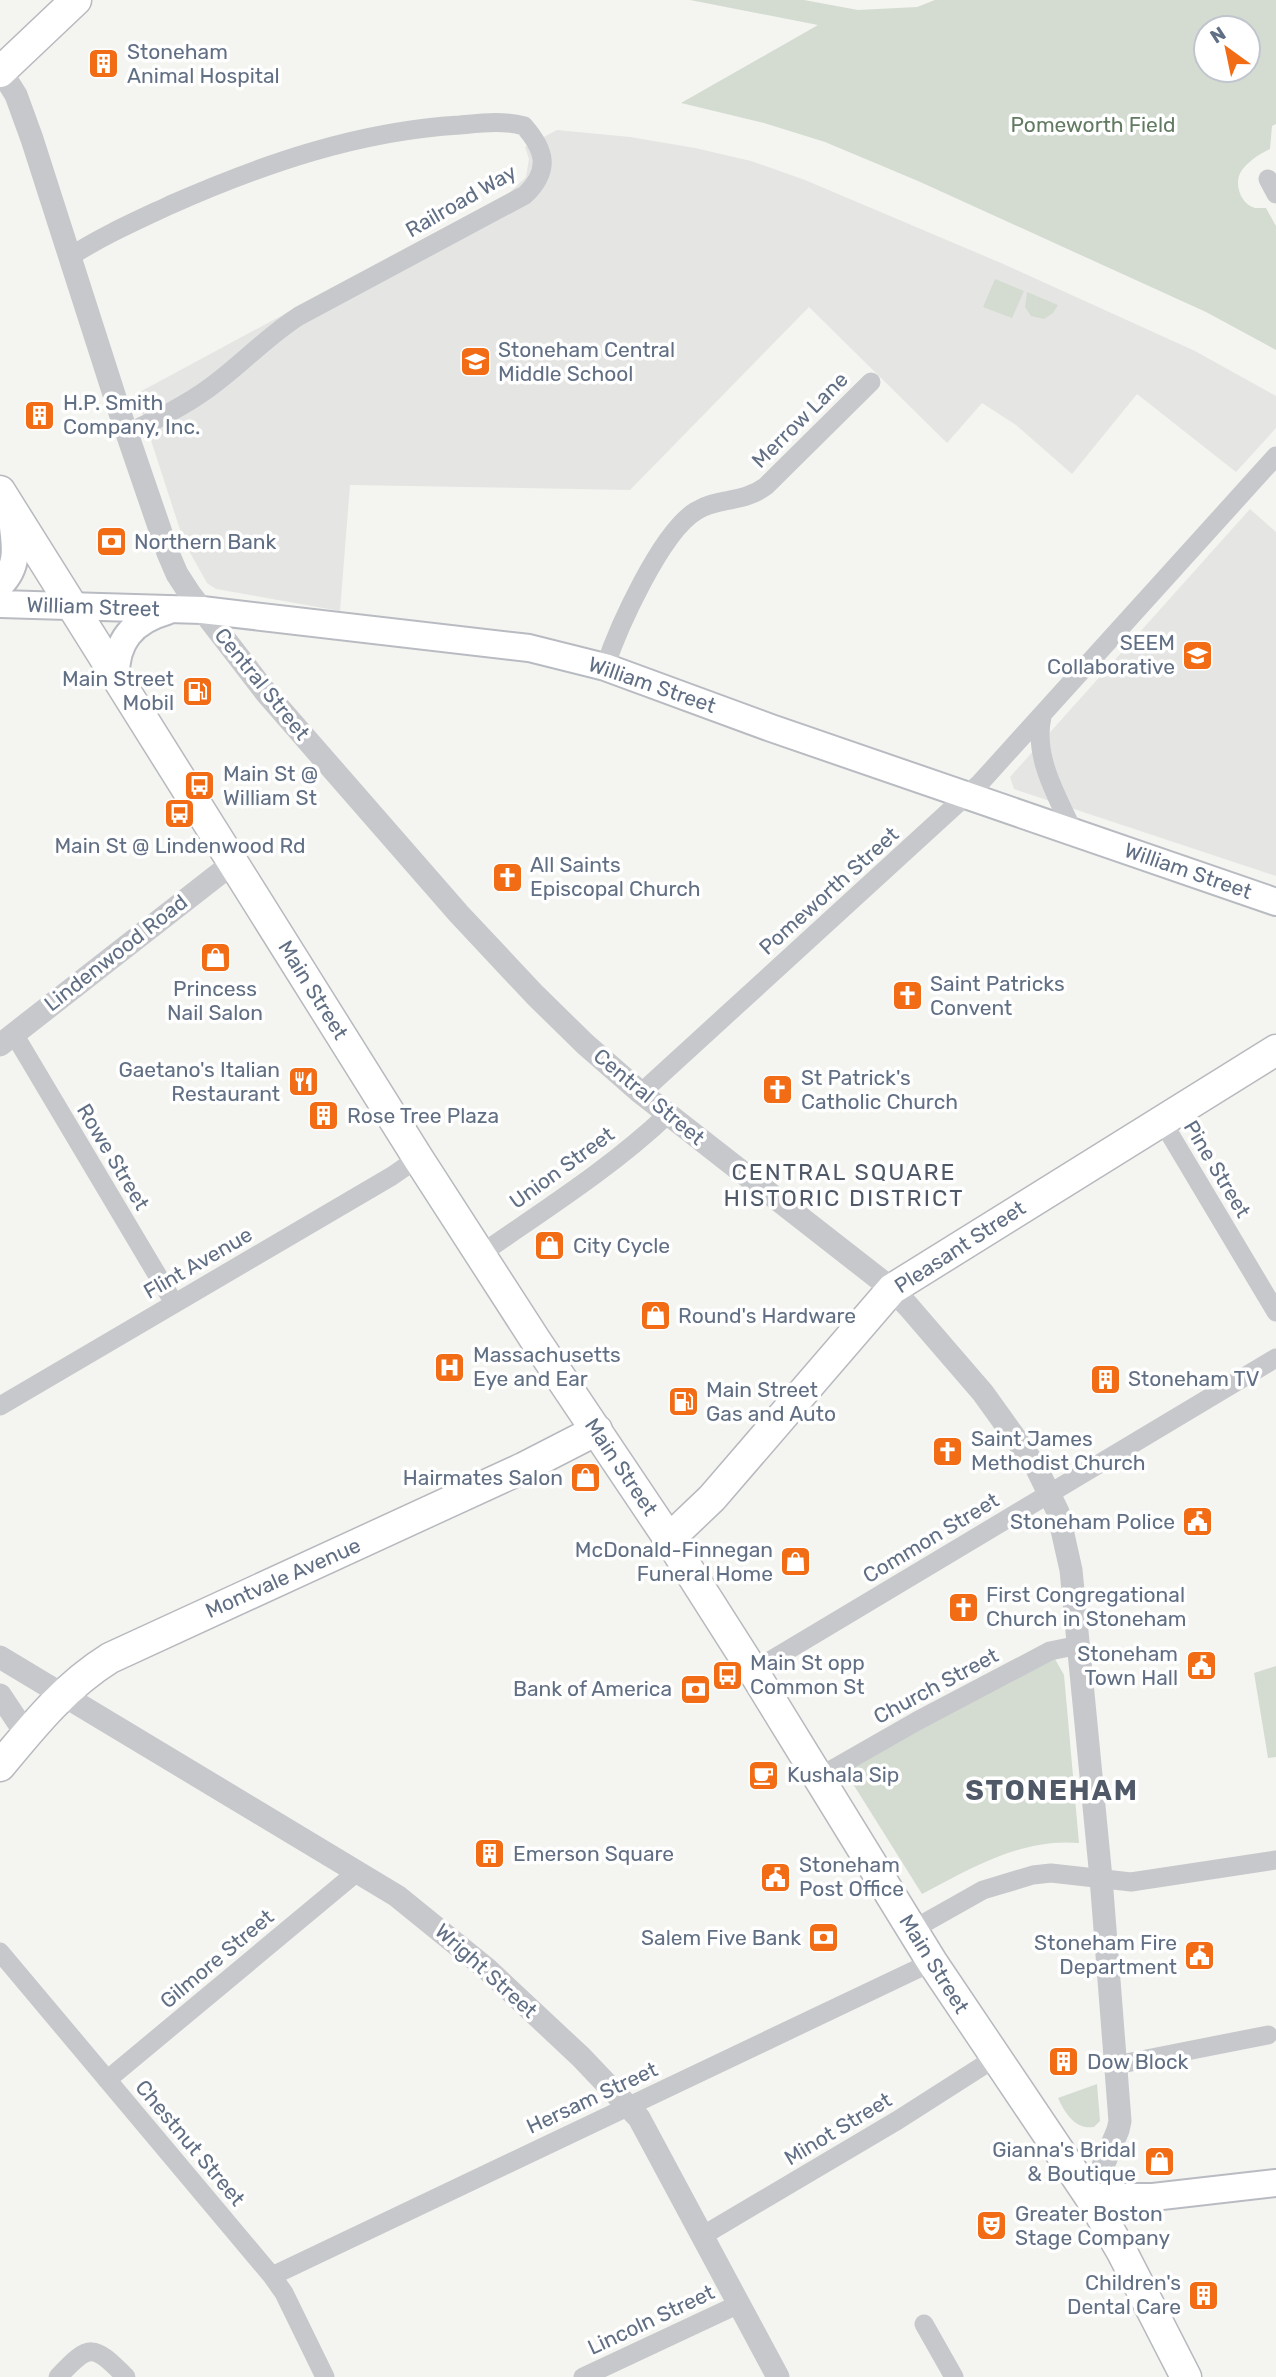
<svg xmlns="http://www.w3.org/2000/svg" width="1276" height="2377" viewBox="0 0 1276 2377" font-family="Rubik,sans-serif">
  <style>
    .built { fill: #e5e5e4 }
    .green { fill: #d4dcd1; fill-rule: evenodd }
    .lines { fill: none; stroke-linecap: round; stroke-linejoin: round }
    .secondary-casing { stroke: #b8bbc1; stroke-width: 30 }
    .primary-casing { stroke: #b6b9be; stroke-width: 33 }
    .minor { stroke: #c6c8cc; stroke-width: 19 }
    .tertiary { stroke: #c6c8cc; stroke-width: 23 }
    .secondary { stroke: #fff; stroke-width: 26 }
    .primary { stroke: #fff; stroke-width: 30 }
    .labels { text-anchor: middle; stroke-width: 7; stroke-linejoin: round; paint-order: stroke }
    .poi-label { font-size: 21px; fill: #616f84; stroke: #fff; text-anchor: start }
    .park-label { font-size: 21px; fill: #617a61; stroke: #fff }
    .street-label { font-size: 21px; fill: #616f84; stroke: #fff }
    .neighbourhood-label { font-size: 23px; letter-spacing: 2px; fill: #505968; stroke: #fff }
    .district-label { font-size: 28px; font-weight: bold; letter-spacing: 2px; fill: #505968; stroke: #fff }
  </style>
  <rect width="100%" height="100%" fill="#f4f5f0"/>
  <path class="built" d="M557 130 630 137 695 148 751 161 805 180 1001 263 1195 351 1276 396V428L1236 472 1137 394 1072 474 1016 425 982 403 947 443 809 307 630 490 350 485 340 611 216 589 207 583 184 542 136 394 509 193 526 177 529 159 525 147Z
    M1250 509 1276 532V876L1014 789 1010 777Z"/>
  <path class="green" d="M690 0H804L858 10 917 7 935 0H1276V124L1272 126 1270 149C1259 154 1249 161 1242 170 1233 182 1240 204 1255 208 1259 208 1263 208 1266 208L1276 226V350L1206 312 918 181 825 142 764 123 681 103 818 25ZM1206 28H1248V70H1206Z
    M995 279 1024 291 1012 318 983 307Z
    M1027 292 1058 305 1053 313 1044 319 1031 316 1025 307Z
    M1055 1659 1064 1675 1079 1843C1021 1838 972 1868 922 1894L843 1768Z
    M1276 1666V1757L1268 1758 1254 1673Z
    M1097 2084 1100 2121 1094 2127C1075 2130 1065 2113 1058 2098Z"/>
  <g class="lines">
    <defs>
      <path id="secondary" d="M0 585C23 563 13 537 11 509
        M0 604 202 610 529 648 605 667 771 728 1276 902
        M116 678C115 642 132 621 167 611
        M1090 2197H1153L1276 2183"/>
      <path id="primary" d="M0 72 76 0
        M0 491 418 1158 536 1341 669 1539 753 1671 932 1962 1090 2197 1122 2252 1186 2377
        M669 1539 712 1498 892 1289 1276 1050
        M0 1766C33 1726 65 1686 110 1658L523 1468 597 1430"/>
    </defs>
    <use href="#secondary" class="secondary-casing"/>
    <use href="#primary" class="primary-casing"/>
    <path class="minor" d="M1268 179 1276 194
      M71 256C102 236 136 221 170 205 263 164 358 131 460 125 481 123 503 120 524 126 545 150 551 170 525 195L299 316C266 337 240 366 209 388 183 407 156 420 127 433
      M605 667C618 628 661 532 696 511 718 497 742 504 766 486L871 382
      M1042 717C1033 757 1057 796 1073 831
      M14 1034 174 1303
      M641 1093 980 783 1276 456
      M1162 1121 1276 1312
      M481 1254C544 1210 611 1168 667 1115
      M0 1406 392 1176 418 1158
      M753 1671 1276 1358
      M819 1777 917 1721 1050 1651 1079 1645
      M912 1930 983 1890 1033 1875 1051 1873 1131 1882 1276 1860
      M0 1952 272 2276 284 2293 325 2377
      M1116 2065 1268 2035
      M107 2080 357 1872
      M702 2236 898 2120 995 2058
      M272 2276 932 1962
      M924 2324 954 2377
      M58 2377C90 2343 93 2344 126 2377
      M583 2377 739 2304"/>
    <path class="tertiary" d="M1 71 16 95 32 139 120 413 168 553 177 574 190 594 267 694 459 914 535 995 585 1044 641 1093 892 1289 908 1306 983 1393 1036 1467 1058 1512 1071 1570 1101 1878 1120 2121 1118 2130 1090 2197
      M0 1045 233 863
      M0 1657 397 1896 487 1969 581 2057 639 2118 778 2377
      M0 1695 26 1734"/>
    <use href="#secondary" class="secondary"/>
    <use href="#primary" class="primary"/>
  </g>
  <defs>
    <symbol id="building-square" viewBox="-11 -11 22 22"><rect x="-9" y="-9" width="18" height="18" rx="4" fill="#f16c14" stroke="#fff"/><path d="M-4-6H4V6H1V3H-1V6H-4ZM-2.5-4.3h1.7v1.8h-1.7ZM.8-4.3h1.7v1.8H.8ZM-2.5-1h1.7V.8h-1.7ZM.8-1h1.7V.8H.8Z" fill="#fff"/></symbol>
    <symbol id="school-square" viewBox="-11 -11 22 22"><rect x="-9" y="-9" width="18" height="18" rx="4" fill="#f16c14" stroke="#fff"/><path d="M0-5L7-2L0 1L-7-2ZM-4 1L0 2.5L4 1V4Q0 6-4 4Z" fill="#fff"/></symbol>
    <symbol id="bank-square" viewBox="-11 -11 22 22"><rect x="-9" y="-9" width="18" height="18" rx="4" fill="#f16c14" stroke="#fff"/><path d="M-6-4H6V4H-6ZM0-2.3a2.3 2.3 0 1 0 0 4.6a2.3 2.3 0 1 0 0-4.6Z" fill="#fff"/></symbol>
    <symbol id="fuel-square" viewBox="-11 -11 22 22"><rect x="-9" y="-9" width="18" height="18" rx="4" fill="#f16c14" stroke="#fff"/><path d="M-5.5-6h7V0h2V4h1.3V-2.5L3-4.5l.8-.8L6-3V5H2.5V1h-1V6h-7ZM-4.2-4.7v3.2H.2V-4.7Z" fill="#fff"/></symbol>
    <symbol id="bus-square" viewBox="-11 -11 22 22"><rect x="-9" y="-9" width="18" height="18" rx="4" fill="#f16c14" stroke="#fff"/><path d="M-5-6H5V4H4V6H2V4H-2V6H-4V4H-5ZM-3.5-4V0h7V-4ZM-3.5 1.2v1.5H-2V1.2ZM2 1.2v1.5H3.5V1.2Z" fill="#fff"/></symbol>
    <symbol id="church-square" viewBox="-11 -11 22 22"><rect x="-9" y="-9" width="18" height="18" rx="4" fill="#f16c14" stroke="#fff"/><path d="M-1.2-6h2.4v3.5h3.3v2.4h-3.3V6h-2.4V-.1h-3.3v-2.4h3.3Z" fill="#fff"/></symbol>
    <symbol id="shop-square" viewBox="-11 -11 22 22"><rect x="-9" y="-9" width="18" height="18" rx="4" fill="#f16c14" stroke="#fff"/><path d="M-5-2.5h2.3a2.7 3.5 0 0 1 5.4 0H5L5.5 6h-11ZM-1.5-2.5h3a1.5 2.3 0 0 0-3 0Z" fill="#fff"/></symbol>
    <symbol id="restaurant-square" viewBox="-11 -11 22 22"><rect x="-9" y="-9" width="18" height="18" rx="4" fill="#f16c14" stroke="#fff"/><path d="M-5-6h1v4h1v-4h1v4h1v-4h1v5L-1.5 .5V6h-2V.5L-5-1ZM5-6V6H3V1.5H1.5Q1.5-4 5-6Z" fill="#fff"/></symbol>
    <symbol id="hospital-square" viewBox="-11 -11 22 22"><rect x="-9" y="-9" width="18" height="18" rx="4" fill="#f16c14" stroke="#fff"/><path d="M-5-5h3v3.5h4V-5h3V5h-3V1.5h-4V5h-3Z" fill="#fff"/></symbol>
    <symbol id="civic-square" viewBox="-11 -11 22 22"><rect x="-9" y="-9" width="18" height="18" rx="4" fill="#f16c14" stroke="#fff"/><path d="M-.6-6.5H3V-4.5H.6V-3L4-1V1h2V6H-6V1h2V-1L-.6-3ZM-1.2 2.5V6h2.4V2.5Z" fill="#fff"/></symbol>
    <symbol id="cafe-square" viewBox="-11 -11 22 22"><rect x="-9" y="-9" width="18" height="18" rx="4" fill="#f16c14" stroke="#fff"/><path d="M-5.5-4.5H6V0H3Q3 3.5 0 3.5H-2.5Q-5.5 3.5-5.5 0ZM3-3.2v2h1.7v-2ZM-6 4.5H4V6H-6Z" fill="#fff"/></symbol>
    <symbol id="theatre-square" viewBox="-11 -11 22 22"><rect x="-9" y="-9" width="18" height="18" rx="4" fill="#f16c14" stroke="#fff"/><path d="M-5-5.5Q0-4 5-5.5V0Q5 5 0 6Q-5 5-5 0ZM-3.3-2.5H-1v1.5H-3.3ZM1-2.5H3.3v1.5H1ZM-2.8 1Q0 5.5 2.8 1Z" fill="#fff"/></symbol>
  </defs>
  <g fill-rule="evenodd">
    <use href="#building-square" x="86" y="46" width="35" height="35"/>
    <use href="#school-square" x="458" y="344" width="35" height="35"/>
    <use href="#building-square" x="22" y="398" width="35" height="35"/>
    <use href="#bank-square" x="94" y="524" width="35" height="35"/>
    <use href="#school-square" x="1180" y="638" width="35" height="35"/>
    <use href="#fuel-square" x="180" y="674" width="35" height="35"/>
    <use href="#bus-square" x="182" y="768" width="35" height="35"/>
    <use href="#bus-square" x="162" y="796" width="35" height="35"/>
    <use href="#church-square" x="490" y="860" width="35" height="35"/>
    <use href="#shop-square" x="198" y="940" width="35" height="35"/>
    <use href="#church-square" x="890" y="978" width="35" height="35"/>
    <use href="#restaurant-square" x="286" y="1064" width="35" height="35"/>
    <use href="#church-square" x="760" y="1072" width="35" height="35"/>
    <use href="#building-square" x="306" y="1098" width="35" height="35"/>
    <use href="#shop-square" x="532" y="1228" width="35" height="35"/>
    <use href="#shop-square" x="638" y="1298" width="35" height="35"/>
    <use href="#hospital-square" x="432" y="1350" width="35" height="35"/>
    <use href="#building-square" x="1088" y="1362" width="35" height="35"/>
    <use href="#fuel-square" x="666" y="1384" width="35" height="35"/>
    <use href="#church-square" x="930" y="1434" width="35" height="35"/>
    <use href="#shop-square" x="568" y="1460" width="35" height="35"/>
    <use href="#civic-square" x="1180" y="1504" width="35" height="35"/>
    <use href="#shop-square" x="778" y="1544" width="35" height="35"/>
    <use href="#church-square" x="946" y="1590" width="35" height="35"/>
    <use href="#civic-square" x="1184" y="1648" width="35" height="35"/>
    <use href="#bus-square" x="710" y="1658" width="35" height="35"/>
    <use href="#bank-square" x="678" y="1672" width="35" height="35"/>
    <use href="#cafe-square" x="746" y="1758" width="35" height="35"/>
    <use href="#building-square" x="472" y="1836" width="35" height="35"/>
    <use href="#civic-square" x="758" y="1860" width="35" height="35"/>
    <use href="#bank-square" x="806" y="1920" width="35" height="35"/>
    <use href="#civic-square" x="1182" y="1938" width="35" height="35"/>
    <use href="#building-square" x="1046" y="2044" width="35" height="35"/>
    <use href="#shop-square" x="1142" y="2144" width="35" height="35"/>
    <use href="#theatre-square" x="974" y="2208" width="35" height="35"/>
    <use href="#building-square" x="1186" y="2278" width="35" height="35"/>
  </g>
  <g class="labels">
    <g class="poi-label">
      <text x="127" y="59">Stoneham<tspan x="127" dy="24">Animal Hospital</tspan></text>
      <text x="498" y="357">Stoneham Central<tspan x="498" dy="24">Middle School</tspan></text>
      <text x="63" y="410">H.P. Smith<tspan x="63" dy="24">Company, Inc.</tspan></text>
      <text x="134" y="549">Northern Bank</text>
      <text x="1175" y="650" text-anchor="end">SEEM<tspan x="1175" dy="24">Collaborative</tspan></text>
      <text x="174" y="686" text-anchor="end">Main Street<tspan x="174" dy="24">Mobil</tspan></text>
      <text x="223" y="781">Main St @<tspan x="223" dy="24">William St</tspan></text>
      <text x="180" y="853" text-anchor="middle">Main St @ Lindenwood Rd</text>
      <text x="530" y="872">All Saints<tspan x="530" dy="24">Episcopal Church</tspan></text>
      <text x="930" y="991">Saint Patricks<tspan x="930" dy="24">Convent</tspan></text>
      <text x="215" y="996" text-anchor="middle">Princess<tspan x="215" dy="24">Nail Salon</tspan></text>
      <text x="280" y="1077" text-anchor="end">Gaetano's Italian<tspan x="280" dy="24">Restaurant</tspan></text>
      <text x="801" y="1085">St Patrick's<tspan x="801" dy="24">Catholic Church</tspan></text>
      <text x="347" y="1123">Rose Tree Plaza</text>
      <text x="573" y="1253">City Cycle</text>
      <text x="678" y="1323">Round's Hardware</text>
      <text x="473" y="1362">Massachusetts<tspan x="473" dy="24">Eye and Ear</tspan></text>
      <text x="1128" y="1386">Stoneham TV</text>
      <text x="706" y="1397">Main Street<tspan x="706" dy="24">Gas and Auto</tspan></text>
      <text x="971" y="1446">Saint James<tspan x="971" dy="24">Methodist Church</tspan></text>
      <text x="563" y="1485" text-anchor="end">Hairmates Salon</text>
      <text x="1175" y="1529" text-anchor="end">Stoneham Police</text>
      <text x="773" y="1557" text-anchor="end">McDonald-Finnegan<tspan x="773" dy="24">Funeral Home</tspan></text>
      <text x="986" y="1602">First Congregational<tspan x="986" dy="24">Church in Stoneham</tspan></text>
      <text x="1178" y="1661" text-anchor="end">Stoneham<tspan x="1178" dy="24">Town Hall</tspan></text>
      <text x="750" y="1670">Main St opp<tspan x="750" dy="24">Common St</tspan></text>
      <text x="672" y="1696" text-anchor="end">Bank of America</text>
      <text x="787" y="1782">Kushala Sip</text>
      <text x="513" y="1861">Emerson Square</text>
      <text x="799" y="1872">Stoneham<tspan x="799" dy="24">Post Office</tspan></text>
      <text x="801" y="1945" text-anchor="end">Salem Five Bank</text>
      <text x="1177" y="1950" text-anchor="end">Stoneham Fire<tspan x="1177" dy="24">Department</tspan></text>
      <text x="1087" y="2069">Dow Block</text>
      <text x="1136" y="2157" text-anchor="end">Gianna's Bridal<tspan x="1136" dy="24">&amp; Boutique</tspan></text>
      <text x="1015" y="2221">Greater Boston<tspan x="1015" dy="24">Stage Company</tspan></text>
      <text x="1181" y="2290" text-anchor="end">Children's<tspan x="1181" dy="24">Dental Care</tspan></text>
    </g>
    <g class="park-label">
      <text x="1093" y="132">Pomeworth Field</text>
    </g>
    <g class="street-label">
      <text transform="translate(461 201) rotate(-30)" y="7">Railroad Way</text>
      <text transform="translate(800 420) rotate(-45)" y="7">Merrow Lane</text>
      <text transform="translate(93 607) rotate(2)" y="7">William Street</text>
      <text transform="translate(262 684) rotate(51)" y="7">Central Street</text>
      <text transform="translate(652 685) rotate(19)" y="7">William Street</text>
      <text transform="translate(1188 871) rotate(19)" y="7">William Street</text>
      <text transform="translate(829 891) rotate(-42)" y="7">Pomeworth Street</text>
      <text transform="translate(116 953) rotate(-38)" y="7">Lindenwood Road</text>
      <text transform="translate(313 990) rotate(58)" y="7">Main Street</text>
      <text transform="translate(649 1097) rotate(40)" y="7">Central Street</text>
      <text transform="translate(113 1157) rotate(59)" y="7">Rowe Street</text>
      <text transform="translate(562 1168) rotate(-36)" y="7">Union Street</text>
      <text transform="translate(1217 1169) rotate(59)" y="7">Pine Street</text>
      <text transform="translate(960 1247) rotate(-33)" y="7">Pleasant Street</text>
      <text transform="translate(198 1263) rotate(-30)" y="7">Flint Avenue</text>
      <text transform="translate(621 1467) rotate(56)" y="7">Main Street</text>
      <text transform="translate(931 1538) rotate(-31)" y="7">Common Street</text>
      <text transform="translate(283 1578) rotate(-24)" y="7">Montvale Avenue</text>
      <text transform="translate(936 1686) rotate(-28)" y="7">Church Street</text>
      <text transform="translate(217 1959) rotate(-40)" y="7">Gilmore Street</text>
      <text transform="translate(934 1964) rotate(58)" y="7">Main Street</text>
      <text transform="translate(486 1971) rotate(42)" y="7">Wright Street</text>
      <text transform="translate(592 2098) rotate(-25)" y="7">Hersam Street</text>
      <text transform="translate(838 2129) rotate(-31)" y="7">Minot Street</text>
      <text transform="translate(190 2143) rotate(50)" y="7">Chestnut Street</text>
      <text transform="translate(651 2320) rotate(-25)" y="7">Lincoln Street</text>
    </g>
    <g class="neighbourhood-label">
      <text x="844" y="1180">CENTRAL SQUARE<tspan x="844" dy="26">HISTORIC DISTRICT</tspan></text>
    </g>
    <g class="district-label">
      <text x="1052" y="1800">STONEHAM</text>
    </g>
  </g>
  <g transform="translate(1227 49) rotate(327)"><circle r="33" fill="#ffffff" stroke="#c0c5ce" stroke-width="2"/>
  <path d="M0-5L12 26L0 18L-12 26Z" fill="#f16c14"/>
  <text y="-10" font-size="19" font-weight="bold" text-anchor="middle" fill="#616f84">N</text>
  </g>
</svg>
